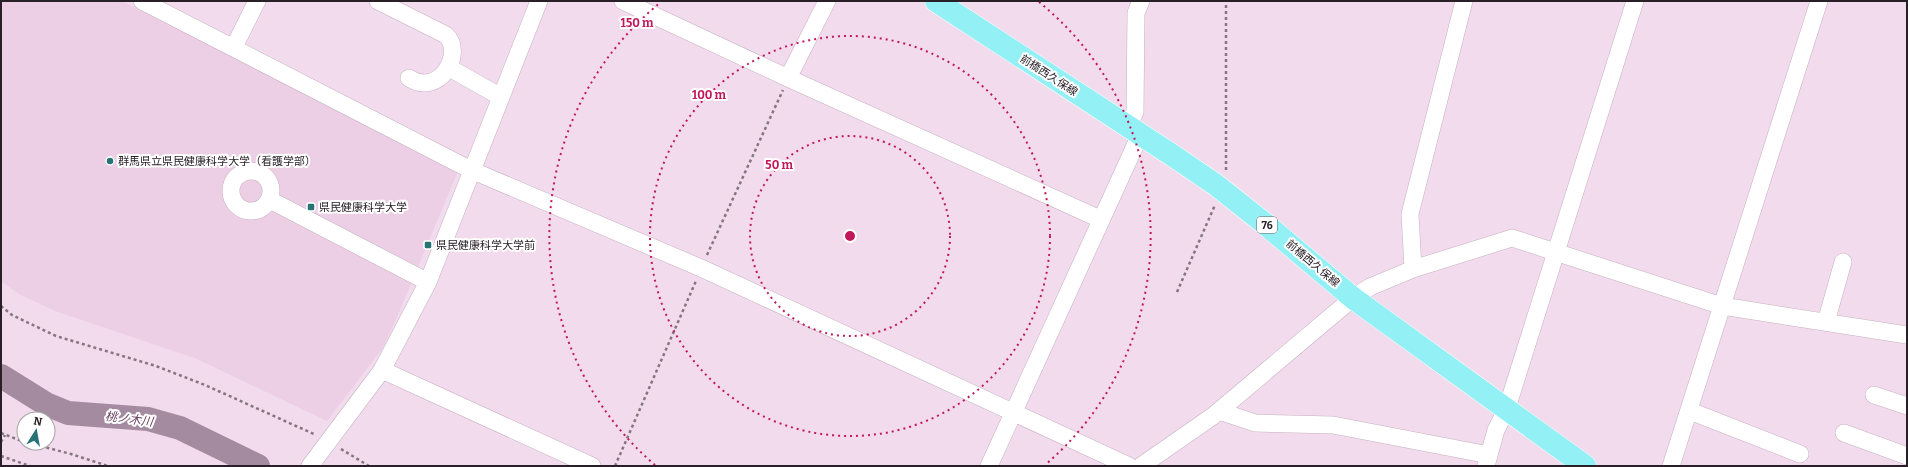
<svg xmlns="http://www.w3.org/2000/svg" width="1908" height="467" viewBox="0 0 1908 467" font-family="Bitter,'Noto Sans JP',serif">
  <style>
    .built { fill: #eccfe5 }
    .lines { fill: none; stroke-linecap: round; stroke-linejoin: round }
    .river { stroke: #a58b9f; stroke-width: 24 }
    .minor-casing { stroke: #c6b1c1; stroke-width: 18 }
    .major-casing { stroke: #fff; stroke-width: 23 }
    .path { stroke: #857681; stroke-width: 2.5; stroke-dasharray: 3 3; stroke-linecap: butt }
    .minor { stroke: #fff; stroke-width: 17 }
    .major { stroke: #93f0f4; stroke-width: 22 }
    .ring { fill: none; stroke: #c2185b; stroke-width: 2; stroke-dasharray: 2 4 }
    .poi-dot { fill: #287376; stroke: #fff; stroke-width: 1.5 }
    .labels { text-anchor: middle; stroke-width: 4; stroke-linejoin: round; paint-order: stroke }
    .shield { fill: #fff; stroke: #686367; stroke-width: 1 }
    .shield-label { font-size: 10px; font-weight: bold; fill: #282026 }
    .street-label { font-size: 11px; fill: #282026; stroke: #fff }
    .poi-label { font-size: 11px; fill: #282026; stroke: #fff; text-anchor: start }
    .water-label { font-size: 12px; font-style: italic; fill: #6d4564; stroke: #fff }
    .centre { fill: #c2185b; stroke: #fff; stroke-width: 2 }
    .ring-label { font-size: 12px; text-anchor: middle; font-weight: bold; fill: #c2185b; stroke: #fff; stroke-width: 4; stroke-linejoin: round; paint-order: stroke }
  </style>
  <rect width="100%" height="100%" fill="#f1dbec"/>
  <path class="built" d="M1 1H122L458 171 395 322 382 349 327 421 197 359 55 311 19 294 1 281Z"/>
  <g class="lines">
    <path class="river" d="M1 376 46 404 68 413 148 419 180 428 258 466"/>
    <defs>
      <path id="minor" d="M142 1 471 170 701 268 1129 466
        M378 1 446 35C465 53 439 98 409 78
        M623 1 788 78 1100 219
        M234 47 257 1
        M448 67 501 97
        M788 78 827 1
        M1128 127 1135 112 1136 13 1141 1
        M231 191a20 20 0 1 1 40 0a20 20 0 1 1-40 0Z
        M270 200 428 282
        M1413 269 1410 214 1464 1
        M1826 322 1843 262
        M382 370 592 466
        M1874 395 1907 406
        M1219 411 1255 423 1333 425 1489 455
        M1690 411 1800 454
        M1844 433 1907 456
        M310 466 382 370 428 282 539 1
        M989 466 1140 135
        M1141 466 1213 416 1353 298 1370 287 1413 269 1512 238 1722 306 1907 335
        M1486 466 1496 430 1507 408 1635 1
        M1671 466 1819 1"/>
      <path id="major" d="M936 1 1172 155 1216 185 1264 223 1353 298 1585 466"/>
    </defs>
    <use href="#minor" class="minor-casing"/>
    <use href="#major" class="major-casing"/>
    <path class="path" d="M1226 170V1
      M707 255 783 90
      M1177 292 1215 205
      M1 306 12 315 56 336 156 366 205 385 316 435
      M1 433 24 442
      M1 442 5 435
      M29 443 71 454 108 466
      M341 449 369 466
      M1 456 30 466
      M615 466 696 281"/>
    <use href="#minor" class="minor"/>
    <use href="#major" class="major"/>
  </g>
  <g class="ring">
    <circle cx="850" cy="236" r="100"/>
    <circle cx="850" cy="236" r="200"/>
    <path d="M655 465A301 301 0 0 1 661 2M1039 2A301 301 0 0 1 1045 465"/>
  </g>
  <g class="poi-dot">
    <circle cx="110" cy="161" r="4"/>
    <rect x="307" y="203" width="8" height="8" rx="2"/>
    <rect x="424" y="241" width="8" height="8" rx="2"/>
  </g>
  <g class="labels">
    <rect class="shield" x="1257" y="217" width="20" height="16" rx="3"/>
    <g class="shield-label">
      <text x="1267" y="229">76</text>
    </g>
    <g class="street-label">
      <text transform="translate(1049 75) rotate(33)" y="4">前橋西久保線</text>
      <text transform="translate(1313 263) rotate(40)" y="4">前橋西久保線</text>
    </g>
    <g class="poi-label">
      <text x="118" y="165">群馬県立県民健康科学大学（看護学部）</text>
      <text x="319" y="211">県民健康科学大学</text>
      <text x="436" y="249">県民健康科学大学前</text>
    </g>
    <g class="water-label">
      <text transform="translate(129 419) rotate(7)" y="4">桃ノ木川</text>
    </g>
  </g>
  <circle cx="850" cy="236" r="6" class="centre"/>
  <g class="ring-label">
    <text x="637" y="27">150 m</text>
    <text x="709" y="99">100 m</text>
    <text x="779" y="169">50 m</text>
  </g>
  <rect width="1908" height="467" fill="none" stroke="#282026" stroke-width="4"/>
  <g transform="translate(36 431) rotate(11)"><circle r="19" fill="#ffffff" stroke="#a9a6a8"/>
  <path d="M0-3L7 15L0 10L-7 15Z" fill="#287376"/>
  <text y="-6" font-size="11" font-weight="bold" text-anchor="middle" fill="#282026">N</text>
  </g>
</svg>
